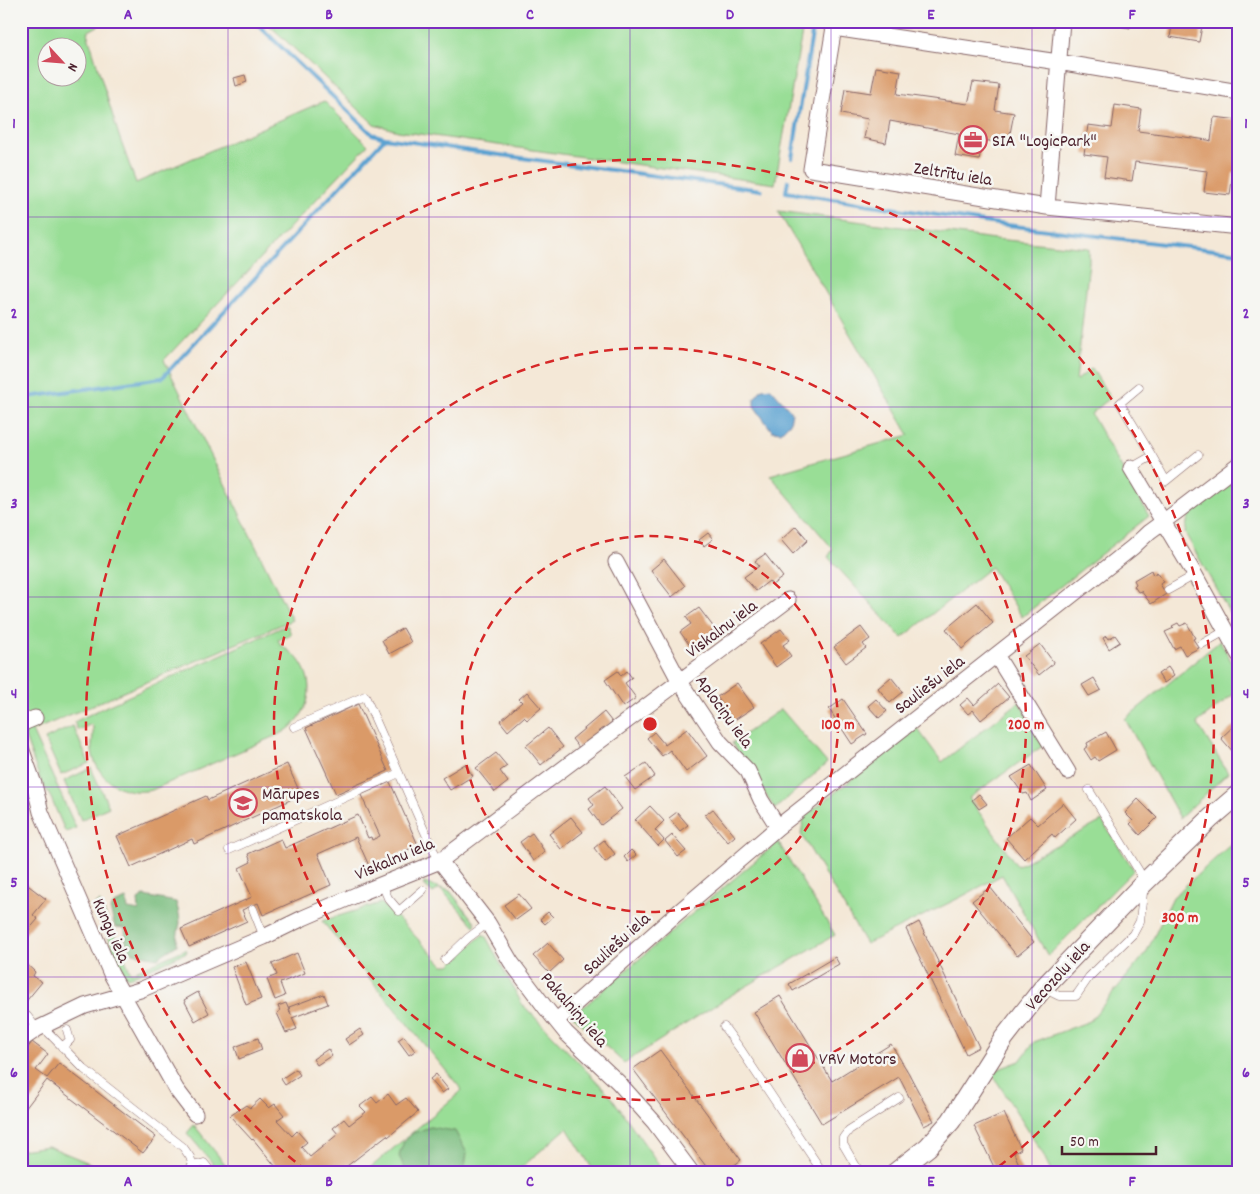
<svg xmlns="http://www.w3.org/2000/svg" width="1260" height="1194" viewBox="0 0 1260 1194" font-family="Dekko,sans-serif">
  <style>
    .green { fill: #99de96; stroke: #727e60; fill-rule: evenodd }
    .forest { fill: #7abd7f; stroke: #626e55 }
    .water { fill: #5ba2d1; stroke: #52607e }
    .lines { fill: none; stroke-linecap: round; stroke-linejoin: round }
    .stream { stroke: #5ba2d1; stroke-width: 4 }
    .building { fill: #da9a67 }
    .service-casing { stroke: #866567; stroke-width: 9 }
    .minor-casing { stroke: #866567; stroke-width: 17 }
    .tertiary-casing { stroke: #866567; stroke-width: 21 }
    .service { stroke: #fff; stroke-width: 8 }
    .minor { stroke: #fff; stroke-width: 15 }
    .tertiary { stroke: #fff; stroke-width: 19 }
    .grid { fill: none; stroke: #7b2cbf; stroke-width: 1; stroke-opacity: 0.55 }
    .ring { fill: none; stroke: #d62828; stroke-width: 2.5; stroke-dasharray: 9 6 }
    .labels { text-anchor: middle; stroke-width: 5; stroke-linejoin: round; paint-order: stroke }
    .poi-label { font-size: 18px; fill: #4a1f2b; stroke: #f6f6f2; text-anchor: start }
    .street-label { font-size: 18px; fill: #4a1f2b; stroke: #f6f6f2 }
    .centre { fill: #d62828; stroke: #f6f6f2; stroke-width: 2.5 }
    .ring-label { font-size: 15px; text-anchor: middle; font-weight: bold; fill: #d62828; stroke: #f6f6f2; stroke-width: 5; stroke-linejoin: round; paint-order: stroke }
    .neatline { fill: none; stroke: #7b2cbf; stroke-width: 2 }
    .grid-label { font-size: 16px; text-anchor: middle; font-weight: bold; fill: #7b2cbf }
  </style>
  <rect width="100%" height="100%" fill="#f6f6f2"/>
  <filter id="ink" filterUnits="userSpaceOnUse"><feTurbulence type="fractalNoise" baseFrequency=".02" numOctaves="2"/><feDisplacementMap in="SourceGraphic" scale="10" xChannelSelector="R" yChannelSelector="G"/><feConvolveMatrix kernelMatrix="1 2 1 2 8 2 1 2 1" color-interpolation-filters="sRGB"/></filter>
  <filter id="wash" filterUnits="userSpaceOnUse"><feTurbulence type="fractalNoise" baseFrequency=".0096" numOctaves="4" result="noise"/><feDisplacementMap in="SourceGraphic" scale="20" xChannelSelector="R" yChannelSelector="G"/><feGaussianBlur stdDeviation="1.12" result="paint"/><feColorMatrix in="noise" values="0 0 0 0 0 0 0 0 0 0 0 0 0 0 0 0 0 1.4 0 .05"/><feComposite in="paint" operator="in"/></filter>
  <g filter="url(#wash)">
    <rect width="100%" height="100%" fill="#f4e8d7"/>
    <path class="green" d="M21 21H107L87 32 119 136 136 183 324 101 368 145 164 360 292 620 32 731 76 828 66 832 65 831 51 798 40 779 25 737 26 729V716L21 715ZM48 48H78V78H48Z
      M265 21H804L775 184 398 131 374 124Z
      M778 211 995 239 1089 248V262L1076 381 1092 368 1110 398 1091 414 1149 516 1022 617 991 567 902 638 828 557 833 549 770 475 909 435Z
      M1239 477V630L1185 533 1188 517Z
      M287 625 291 634 278 640C281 648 293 652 298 659 318 684 309 716 284 732L152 790C124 796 97 781 92 751 91 742 95 732 92 724L78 730 74 722 107 706Z
      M1220 641 1239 675V690L1197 723 1228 773 1180 818 1125 719Z
      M1019 702 1044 745 969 798 1017 866 1102 821 1134 870 1048 956 1002 875 961 897 866 944 801 834 804 817 917 728 942 762Z
      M781 709 827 763 775 809 732 743Z
      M73 726 89 763 61 775 45 739Z
      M91 768 109 807 81 820 64 781Z
      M1239 837V1173H1052L1043 1154 991 1072 1020 1061 1034 1042 1090 1021 1146 953 1173 897Z
      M778 842 835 935 733 994 624 1063 573 1016 680 924Z
      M424 883 450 891 476 924 474 926 440 888 433 893 423 884Z
      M100 902 131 973 186 949 187 952 133 976 129 977 124 975 95 904Z
      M381 903 391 911 443 965H450L482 935H485L522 1004 610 1095 665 1173H595L567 1128 515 1173H364L458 1094 462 1090 322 921Z
      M194 1125 232 1173H221L187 1133Z
      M48 1146 113 1173H21V1150Z"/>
    <path class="forest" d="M144 896 176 902C178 909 180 916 180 923 178 932 177 936 177 945L157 958 133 953 126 943 125 928 115 927 110 909 114 904 126 899 128 909 139 911 138 900Z
      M430 1127 455 1131 467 1153 464 1173H397L405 1169 399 1156 404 1141 413 1133Z"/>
    <path class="water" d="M771 388 792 412 790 423 781 432 772 431 754 406V399L757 395 762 389Z"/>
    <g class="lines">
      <path class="stream" d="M254 21 372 134 385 138 478 152 761 190
        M792 158 814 21
        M788 181 786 192 990 223 1239 253
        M21 398 162 378 385 138"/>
    </g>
    <g id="blocks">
      <path class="building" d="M1102 21H1131L1130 28 1102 23Z
        M1173 21H1203L1199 42 1170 37Z
        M876 67 901 71 897 94 968 104 973 82 999 85 995 110 1014 113 1008 144 983 140 979 160 955 156 959 134 890 121 886 143 864 138 868 119 841 114 845 89 871 93Z
        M245 75 247 82 236 86 234 78Z
        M1115 105 1141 109 1138 131 1208 140 1211 141 1214 117 1239 120 1238 143 1239 144V174L1233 173 1230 195 1204 192 1207 171 1135 162 1132 181 1104 177 1107 157 1084 154 1088 125 1112 128Z
        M796 526 808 540 793 554 781 540Z
        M708 533 713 539 704 546 699 540Z
        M765 554 783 577 772 585 769 581 756 591 744 577 759 566 755 561Z
        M664 559 685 586 672 597 651 570Z
        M1151 570 1153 575 1157 572 1164 582 1160 584 1166 594 1151 604 1141 591 1138 592 1134 586 1136 584 1134 580Z
        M977 603 993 623 962 649 946 629Z
        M699 608 715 629 691 647 680 632 691 624 686 617Z
        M1178 623 1180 626 1187 623 1195 638 1193 639 1199 648 1185 655 1180 646 1174 649 1165 632 1174 628 1172 626Z
        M861 627 870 639 863 644 866 648 846 663 834 647Z
        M403 628 411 642 389 654 382 640Z
        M781 629 790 640 783 645 791 656 776 667 760 644Z
        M1115 635 1120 642 1109 649 1103 638 1106 636 1108 639Z
        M1040 644 1054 663 1039 675 1024 656Z
        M1168 667 1174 676 1164 683 1158 674Z
        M618 671 621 676 627 671 632 678 625 683 636 698 623 707 605 680Z
        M891 677 903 692 890 703 878 688Z
        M1094 678 1101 690 1089 696 1082 685Z
        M737 683 754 707 733 721 717 697Z
        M998 684 1009 697 981 720 973 710 968 714 960 705 968 698 974 705Z
        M527 692 541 708 527 720 524 717 508 731 500 721 522 702 519 699Z
        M843 699 867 734 852 744 829 709Z
        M876 699 887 711 879 718 868 706Z
        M358 704 388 771 336 794 306 728Z
        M604 712 612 722 580 749 572 739Z
        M1239 721V751L1235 754 1221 738Z
        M548 728 563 747 541 765 526 746Z
        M687 729 707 756 686 772 670 750 662 756 647 738 654 732 665 745Z
        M1106 732 1116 750 1098 761 1095 757 1091 760 1084 749 1088 746 1087 743Z
        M496 753 507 766 500 771 508 782 495 792 476 768Z
        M646 763 655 776 635 790 625 777Z
        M287 764 301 795 194 844 192 839 131 867 117 836 206 796 208 800Z
        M465 764 473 776 450 790 442 778Z
        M1031 765 1047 790 1031 801 1027 793 1023 794 1011 777Z
        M390 782 418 845 390 858 389 857 381 860 383 862 370 868 356 837 318 854 331 885 263 915 258 903 242 910 247 921 189 947 181 929 252 897 239 868 251 862 248 854 281 839 285 848 358 815 368 838 371 837 372 840 380 836 361 795Z
        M605 786 622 809 601 825 589 809 594 805 589 798Z
        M979 794 987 804 979 809 972 800Z
        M1138 799 1157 818 1140 835 1130 824 1133 821 1125 813Z
        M1063 803 1076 819 1055 838 1052 834 1024 859 1006 838 1030 817 1038 825Z
        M650 806 664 821 655 830 664 840 658 846 635 820Z
        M713 809 735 836 728 842 705 815Z
        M677 812 688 825 680 831 669 818Z
        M571 817 583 832 561 849 549 834Z
        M532 833 545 852 533 861 520 842Z
        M672 835 686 851 678 857 665 841Z
        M604 840 615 854 605 862 594 848Z
        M631 850 636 855 628 862 624 857Z
        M25 883 46 899 33 915 38 919 21 939V888Z
        M990 887 1034 942 1017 956 972 901Z
        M519 894 531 909 516 920 504 905Z
        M548 912 553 917 545 924 540 919Z
        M919 922 979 1047 966 1054 906 929Z
        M548 943 563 960 549 973 533 956Z
        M297 953 305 973 280 983 285 996 275 1000 267 979 277 975 272 964Z
        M835 957 839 964 793 991 789 984Z
        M21 959 35 972 33 976 42 982 23 1005 21 1004Z
        M246 962 261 999 246 1005 232 967Z
        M198 992 209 1013 195 1021 184 1000Z
        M324 994 328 1004 292 1018 297 1029 286 1033 277 1013 280 1011 278 1006 286 1003 291 1015 289 1007Z
        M780 996 832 1081 891 1044 908 1072 934 1121 924 1126 899 1077 822 1124 754 1012Z
        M360 1029 364 1035 349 1045 345 1039Z
        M404 1036 415 1051 409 1055 398 1040Z
        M258 1038 262 1050 239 1059 235 1047Z
        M32 1042 48 1054 36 1070 47 1078 59 1063 156 1137 143 1153 47 1080 25 1109 21 1106V1057Z
        M328 1049 332 1055 317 1065 313 1059Z
        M660 1050 741 1160 724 1173H711L633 1069Z
        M296 1069 300 1075 285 1085 281 1079Z
        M436 1074 448 1089 442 1093 430 1079Z
        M388 1094 396 1105 406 1098 418 1112 388 1137 387 1135 347 1166 351 1171 348 1173H281L253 1139 252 1140 230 1116 246 1105 250 1108 260 1099 269 1108 275 1104 284 1115 277 1120 292 1136 297 1131 307 1142 301 1147 310 1157 338 1134 333 1128 344 1119 349 1125 366 1112 360 1106 372 1097 377 1103Z
        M1004 1113 1021 1149 1014 1153 1023 1173H987L995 1169 974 1126Z"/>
    </g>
  </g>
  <g filter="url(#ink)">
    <use href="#blocks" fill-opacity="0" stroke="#866567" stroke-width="1"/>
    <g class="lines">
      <defs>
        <path id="service" d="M1139 387 1120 403 1152 456
          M1131 468 1152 456 1166 481 1198 455
          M1168 590 1195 575
          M1202 644 1225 631
          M294 727 365 696 432 848 440 861
          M229 850 399 773
          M382 884 388 898 399 911 423 890
          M253 909 264 937
          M445 960 468 938 488 923
          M1043 988 1059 996H1076L1089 977 1133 934 1140 921 1144 883 1139 871 1089 790
          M21 1012 27 1016 37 1029
          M43 1027 84 1069 183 1147 190 1157 193 1166
          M724 1027 741 1050 823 1173
          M62 1047 70 1040 67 1030
          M185 1173 193 1166 204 1163 212 1173
          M860 1173 843 1144V1138L849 1130 899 1098"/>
        <path id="minor" d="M835 21 811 169 1047 207 1239 227
          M834 28 1058 62 1239 92
          M1047 207 1062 21
          M1131 468 1195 575 1239 655
          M616 562 680 682 720 742 748 771 761 800 778 827
          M996 655 1068 772
          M21 724 35 718
          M21 748 34 784 41 812 111 974 176 1089 195 1114
          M440 861 488 923 511 962 545 1007 566 1033 618 1082 654 1122 692 1173
          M557 1020 675 915 778 827 1133 547 1149 532 1175 513 1239 464
          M21 1040 37 1029 85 1006 140 990 264 937 303 918 363 892 440 861 788 600"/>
        <path id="tertiary" d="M895 1173 928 1147 951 1121 1004 1038 1043 988 1144 883 1211 818 1239 794"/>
      </defs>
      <use href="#service" class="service-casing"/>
      <use href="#minor" class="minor-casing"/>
      <use href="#tertiary" class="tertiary-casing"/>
      <use href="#service" class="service"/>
      <use href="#minor" class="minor"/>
      <use href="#tertiary" class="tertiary"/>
    </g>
  </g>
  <path class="grid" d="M228 21V1173M429 21V1173M630 21V1173M831 21V1173M1032 21V1173M21 217H1239M21 407H1239M21 597H1239M21 787H1239M21 977H1239"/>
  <g class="ring">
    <circle cx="650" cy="724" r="188"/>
    <circle cx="650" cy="724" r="376"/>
    <path d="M307 1171A564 564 0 1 1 993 1171"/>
  </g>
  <defs>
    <symbol id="office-ring" viewBox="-11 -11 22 22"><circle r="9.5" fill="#f6f6f2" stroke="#d1495b" stroke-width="1.5"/><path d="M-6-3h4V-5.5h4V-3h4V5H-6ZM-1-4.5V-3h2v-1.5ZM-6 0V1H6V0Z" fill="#d1495b"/></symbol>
    <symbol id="school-ring" viewBox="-11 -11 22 22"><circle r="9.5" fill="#f6f6f2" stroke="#d1495b" stroke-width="1.5"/><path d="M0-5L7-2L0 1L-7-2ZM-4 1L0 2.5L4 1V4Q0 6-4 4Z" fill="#d1495b"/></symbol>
    <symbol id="shop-ring" viewBox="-11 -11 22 22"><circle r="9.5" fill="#f6f6f2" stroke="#d1495b" stroke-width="1.5"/><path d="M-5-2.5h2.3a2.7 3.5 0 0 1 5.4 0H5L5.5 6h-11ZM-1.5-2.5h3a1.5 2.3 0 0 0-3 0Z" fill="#d1495b"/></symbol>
  </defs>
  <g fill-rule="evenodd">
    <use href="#office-ring" x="957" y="124" width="32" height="32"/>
    <use href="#school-ring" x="227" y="787" width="32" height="32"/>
    <use href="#shop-ring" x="784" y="1042" width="32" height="32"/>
  </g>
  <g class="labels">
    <g class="poi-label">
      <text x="992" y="146">SIA "LogicPark"</text>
      <text x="262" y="799">Mārupes<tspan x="262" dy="21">pamatskola</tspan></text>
      <text x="819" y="1064">VRV Motors</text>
    </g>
    <g class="street-label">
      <text transform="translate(953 173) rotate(9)" y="6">Zeltrītu iela</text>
      <text transform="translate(721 628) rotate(-37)" y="6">Viskalnu iela</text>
      <text transform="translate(929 684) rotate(-38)" y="6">Sauliešu iela</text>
      <text transform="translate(725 711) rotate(54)" y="6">Aplociņu iela</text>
      <text transform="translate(394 858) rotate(-23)" y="6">Viskalnu iela</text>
      <text transform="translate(112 930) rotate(66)" y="6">Kungu iela</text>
      <text transform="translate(616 943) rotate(-42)" y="6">Sauliešu iela</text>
      <text transform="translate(1057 975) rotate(-48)" y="6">Vecozolu iela</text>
      <text transform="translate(575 1009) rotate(49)" y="6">Pakalniņu iela</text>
    </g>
  </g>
  <circle cx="650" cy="724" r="8" class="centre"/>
  <g class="ring-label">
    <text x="838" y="729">100 m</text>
    <text x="1026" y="729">200 m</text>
    <text x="1180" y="922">300 m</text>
  </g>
  <rect width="1260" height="1194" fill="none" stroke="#f6f6f2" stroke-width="55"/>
  <g transform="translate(62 62) rotate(116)"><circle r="24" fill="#f6f6f2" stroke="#b1a0a2"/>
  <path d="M0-4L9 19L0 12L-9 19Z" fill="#d1495b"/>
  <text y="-8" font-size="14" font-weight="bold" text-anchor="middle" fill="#4a1f2b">N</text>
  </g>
  <path d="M1062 1146v8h94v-8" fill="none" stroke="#4a1f2b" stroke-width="2.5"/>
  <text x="1070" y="1146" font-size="15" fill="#4a1f2b" stroke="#f6f6f2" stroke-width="4" paint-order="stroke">50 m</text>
  <rect x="28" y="28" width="1204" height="1138" class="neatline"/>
  <g class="grid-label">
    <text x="128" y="19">A</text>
    <text x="329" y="19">B</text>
    <text x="530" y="19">C</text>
    <text x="730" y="19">D</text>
    <text x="931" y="19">E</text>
    <text x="1132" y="19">F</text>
    <text x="14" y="128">1</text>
    <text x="1246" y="128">1</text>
    <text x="14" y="318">2</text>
    <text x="1246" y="318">2</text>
    <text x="14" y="508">3</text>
    <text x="1246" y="508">3</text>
    <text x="14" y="698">4</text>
    <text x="1246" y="698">4</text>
    <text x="14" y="887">5</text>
    <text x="1246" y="887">5</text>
    <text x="14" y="1077">6</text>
    <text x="1246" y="1077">6</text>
    <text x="128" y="1186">A</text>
    <text x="329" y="1186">B</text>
    <text x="530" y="1186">C</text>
    <text x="730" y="1186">D</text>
    <text x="931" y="1186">E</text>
    <text x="1132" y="1186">F</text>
  </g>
</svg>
